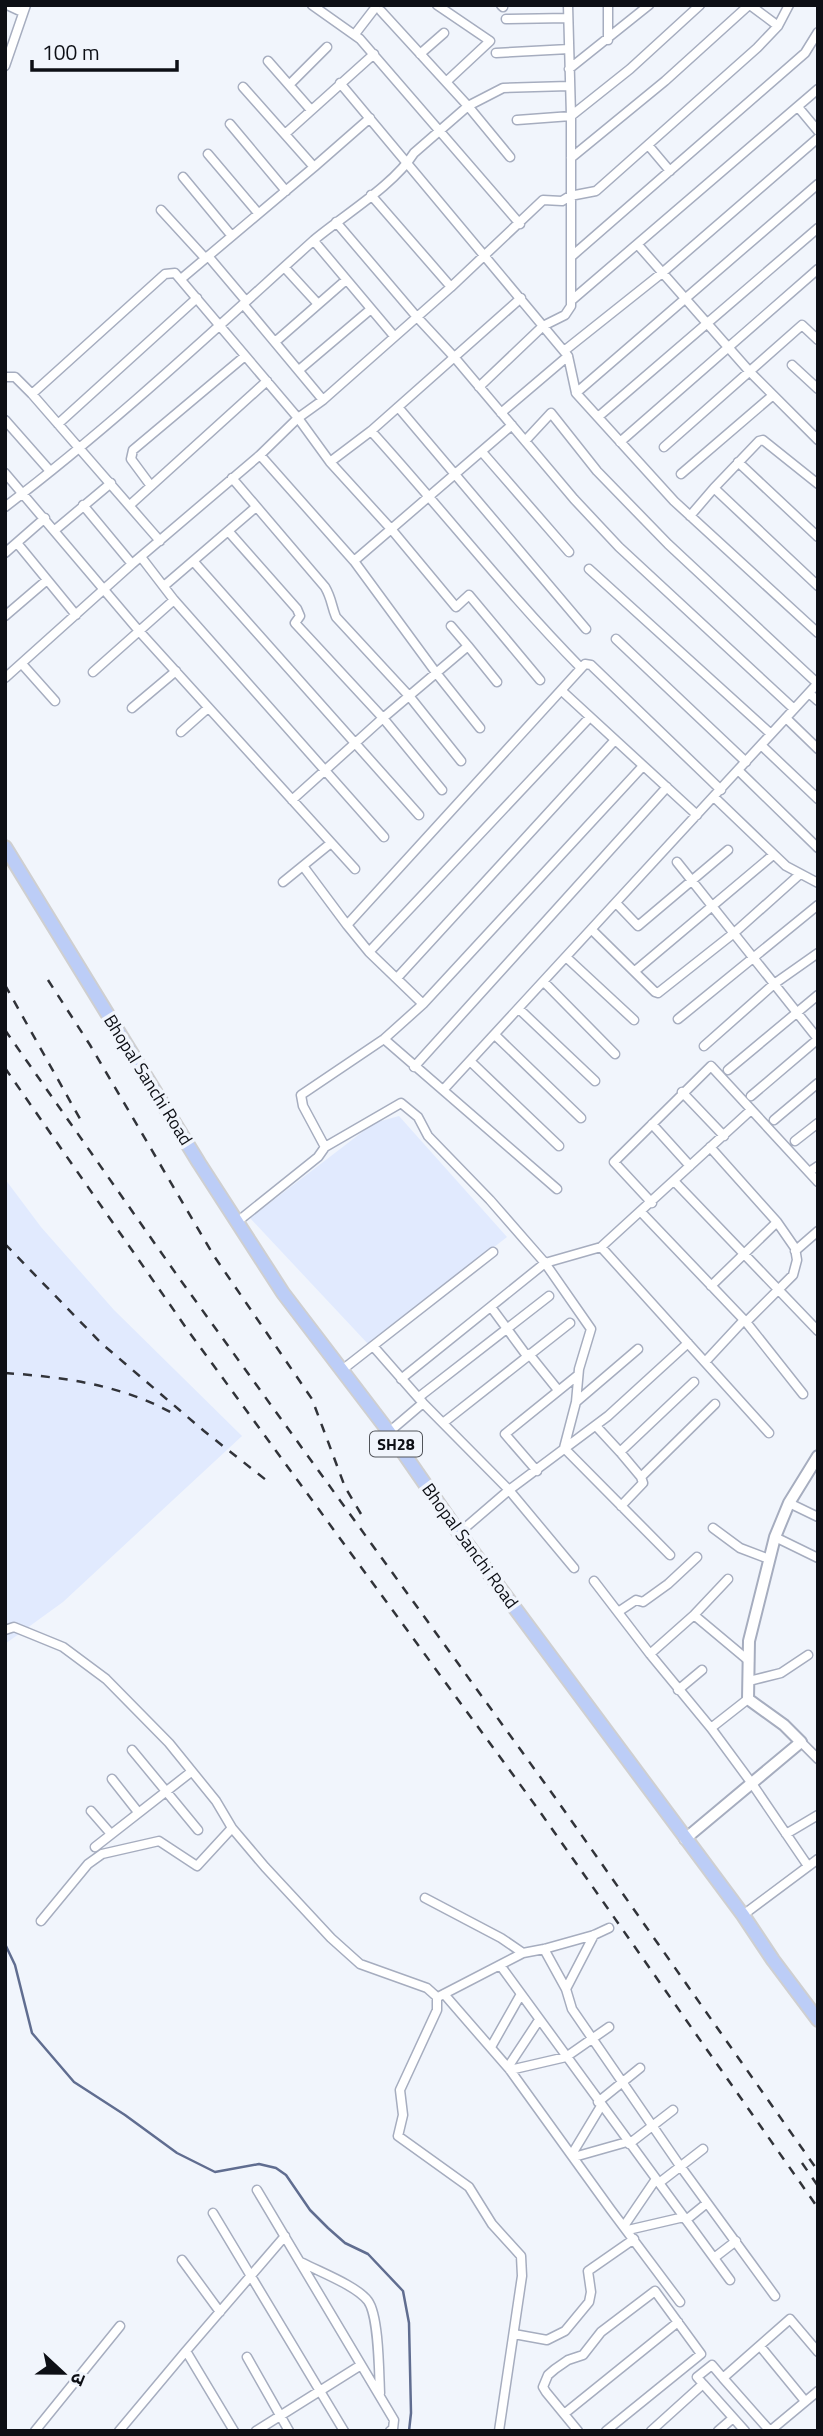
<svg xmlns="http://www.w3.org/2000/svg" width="823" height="2436" viewBox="0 0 823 2436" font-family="'Titillium Web','Noto Sans Devanagari',sans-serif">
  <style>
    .built { fill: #e1eafe }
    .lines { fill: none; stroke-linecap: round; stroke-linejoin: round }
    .stream { stroke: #606d90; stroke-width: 2.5 }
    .minor-casing { stroke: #a6adbf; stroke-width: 11 }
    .tertiary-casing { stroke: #a6adbf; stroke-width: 14 }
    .primary-casing { stroke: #cfcfd0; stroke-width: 16 }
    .minor { stroke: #fff; stroke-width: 8 }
    .tertiary { stroke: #fff; stroke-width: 10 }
    .primary { stroke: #bccdf7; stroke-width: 12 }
    .rail { stroke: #313339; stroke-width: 2.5; stroke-dasharray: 9 9; stroke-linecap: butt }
    .labels { text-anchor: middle; stroke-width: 7; stroke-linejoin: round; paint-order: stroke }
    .shield { fill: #f1f5fc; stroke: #51545a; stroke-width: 2 }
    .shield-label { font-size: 16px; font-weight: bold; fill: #0d0f15 }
    .street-label { font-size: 18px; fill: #0d0f15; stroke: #f1f5fc }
  </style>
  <rect width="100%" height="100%" fill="#f1f5fc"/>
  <path class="built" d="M399 1116 507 1237 369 1345 250 1218 374 1123Z
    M5 1179 41 1227 114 1310 242 1436 63 1602 5 1644Z"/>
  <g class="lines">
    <path class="stream" d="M5 1944 15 1965 32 2033 74 2082 125 2115 177 2153 215 2172 259 2164 276 2168 286 2175 310 2210 328 2228 345 2243 368 2254 403 2291 409 2323 411 2413 409 2431"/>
    <defs>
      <path id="minor" d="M7 5 22 12
        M312 5 360 39 520 224
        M437 5 490 41 446 82
        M501 5 503 7
        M608 5V40
        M750 5 778 26
        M381 11 468 106 510 157
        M506 19 568 18
        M355 34 375 8
        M496 53 569 49
        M420 54 444 33
        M268 61 311 110
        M5 66 26 5
        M569 69 649 5
        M340 83 568 356 576 393 674 501 818 633
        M289 85 327 47
        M798 107 818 131
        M517 120 571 116 630 69 700 5
        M230 124 286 191
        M285 134 374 54
        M648 145 670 171
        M208 154 258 213
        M571 158 665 81 749 5
        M314 167 370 118
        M183 177 231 235
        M371 195 451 287
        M161 210 205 258
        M336 222 416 316 455 358 574 499 619 547 794 709
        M314 241 394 336
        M638 245 750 372 818 440
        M208 256 246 301
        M572 256 805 53 818 32
        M285 268 318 304
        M181 279 314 167 243 87
        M572 300 818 89
        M243 304 323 400
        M275 342 346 280
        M564 351 662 273 818 138
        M792 365 818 389
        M299 370 371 309
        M5 377H15L32 394 160 541
        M479 387 543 326 565 315 571 306V116L568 5
        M576 393 818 184
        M32 394 165 274 175 273 298 418 330 462 392 530 456 607 469 595 540 680
        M398 407 586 629
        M501 413 568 356
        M598 417 818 228
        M5 420 50 471
        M58 424 197 298
        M371 431C442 509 507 593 581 668
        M525 441 551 413 597 471 668 544 817 683
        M620 442 818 269
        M664 447 802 325 818 340
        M482 452 569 552
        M260 455 354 561 437 674 480 728
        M330 462 371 431 521 298
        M738 462 818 537
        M5 473 139 631 355 869
        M681 474 772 396
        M232 478 325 587C332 599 331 605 336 617L410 697 461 761
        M151 486 131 459 133 450 245 356
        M714 488 818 586
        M83 505 132 564
        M130 505 267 381
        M5 507C113 425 213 331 314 240 344 215 394 185 414 153L468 106 503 88 569 86
        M690 516 714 488 759 441 763 440 818 484
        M55 530 111 483
        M229 532 297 609 300 616 295 623 383 718 442 790
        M17 543 76 615
        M5 553 45 518
        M141 557 174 600 384 837
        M354 561 512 425
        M194 562 419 815
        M589 569 771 734
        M164 586 256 507
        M5 616 47 580
        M616 639 746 762
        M468 646 497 682
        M22 664 55 701
        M93 672 174 600
        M5 678 132 564 260 455 298 418 323 400 451 287 543 200 562 201 570 196 596 191 757 48 778 26 789 5
        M562 691 697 815
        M809 693 818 701
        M132 708 176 671
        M786 718 818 749
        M181 732 208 708
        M761 745 818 799
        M739 771 818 848
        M714 797 786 866 818 883
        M292 800 383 718 468 646 451 626
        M677 862 818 1039
        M303 866 347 925
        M283 882 331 843
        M616 903 638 926 728 850
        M592 930 655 992 658 993 734 933 799 875
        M369 952 590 717
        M566 957 634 1020
        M635 971 773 855
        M397 978 615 740
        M544 982 615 1054
        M423 1004 643 766
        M519 1009 595 1081
        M678 1019 818 905
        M495 1035 581 1118
        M384 1039 557 1189
        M704 1046 774 984 818 953
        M470 1061 559 1146
        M414 1067 667 787
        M728 1070 818 995
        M444 1089 818 683
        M682 1092 724 1136
        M751 1096 818 1039
        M774 1120 818 1083
        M652 1124 690 1166
        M795 1141 818 1123
        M325 1147 401 1103 418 1117 428 1136 490 1200 545 1263 591 1329 579 1369 576 1402
        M710 1147 777 1222 795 1248 797 1260 793 1275 746 1322
        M809 1172 818 1166
        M675 1182 818 1331
        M652 1203 614 1162 711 1066 818 1182
        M641 1212 746 1322 803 1394
        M237 1222 318 1157 325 1147 303 1106 301 1095 384 1039 423 1004 369 952 347 925 585 664 591 665 721 790
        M601 1247 769 1433
        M795 1251 818 1231
        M711 1286 777 1222
        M491 1307 527 1356
        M373 1346 423 1403 509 1490 574 1568
        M638 1349 576 1402 564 1448 670 1555
        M529 1354 558 1390
        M705 1362 744 1320
        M342 1370 493 1252
        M401 1379 545 1263 601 1247 751 1110
        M419 1397 549 1296
        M443 1423 570 1323
        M596 1426 620 1452 694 1382
        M389 1432 423 1403
        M620 1452 641 1477 715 1404
        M537 1471 505 1434 578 1375
        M789 1503 818 1517
        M621 1506 643 1483 641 1477
        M713 1528 740 1548 769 1559
        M459 1533 509 1490 608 1416 688 1343
        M775 1537 818 1558
        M594 1581 650 1654 711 1728 753 1785 808 1866
        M618 1612 636 1600 643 1602 668 1584 697 1557
        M694 1615 749 1661
        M5 1630 14 1627 63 1647 106 1679 169 1743 216 1801 232 1828 265 1867 331 1938 360 1964 427 1988 437 1997V2010L400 2090 403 2115 398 2136 469 2187 492 2224 521 2256 522 2276 499 2431
        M650 1654 694 1615 728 1579
        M749 1681 781 1673 808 1655
        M678 1690 702 1670
        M711 1728 748 1699
        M801 1742 818 1759
        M132 1750 198 1830
        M112 1779 138 1812
        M91 1811 111 1834
        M786 1834 818 1815
        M95 1847 191 1772
        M425 1898 501 1938 523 1953
        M743 1915 818 1859
        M41 1921 88 1864 102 1854 159 1841 197 1866 232 1828
        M544 1949 566 1989 572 2009 678 2163 775 2296
        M500 1965 730 2280
        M566 1989 594 1935
        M444 1994 510 2070 611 2210 680 2302
        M440 1996 523 1953 544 1949 594 1935 609 1928
        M491 2047 521 1994
        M508 2067 539 2020
        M510 2070 566 2057 609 2027
        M598 2102 640 2068
        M629 2144 673 2110
        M572 2154 601 2106
        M574 2157 627 2142
        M659 2183 703 2149
        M257 2190 394 2420 393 2429 390 2431
        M213 2213 344 2431
        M686 2220 707 2203
        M624 2226 656 2179
        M628 2230 684 2217
        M714 2258 736 2241
        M182 2260 220 2312
        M303 2263C320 2272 357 2286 368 2301 379 2316 379 2373 380 2393
        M514 2334 547 2340 565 2331 589 2302 591 2292 588 2271 634 2239
        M760 2346 805 2401
        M186 2351 285 2236
        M247 2357 289 2431
        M723 2378 770 2431
        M703 2384 745 2431
        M564 2414 678 2322
        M35 2431 120 2326
        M119 2431 186 2351 234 2431
        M256 2431 361 2365
        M578 2431 546 2392 543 2387 548 2375 555 2369 568 2360 583 2355 601 2332 655 2291 701 2354 606 2431
        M651 2431 703 2384 697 2377 712 2365 723 2378 790 2319 818 2352
        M718 2431 733 2418
        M770 2431 818 2391"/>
      <path id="tertiary" d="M685 1839 801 1742 784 1725 748 1699 749 1641 775 1537 789 1503 818 1456"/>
      <path id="primary" d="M5 847 199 1163 283 1293 389 1432 459 1533 743 1915 773 1960 818 2020"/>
    </defs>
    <use href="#minor" class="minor-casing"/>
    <use href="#tertiary" class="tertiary-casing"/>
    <use href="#primary" class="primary-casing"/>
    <use href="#minor" class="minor"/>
    <use href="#tertiary" class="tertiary"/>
    <use href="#primary" class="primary"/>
    <path class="rail" d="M48 980 90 1045 214 1256 312 1399 345 1487 361 1514
      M5 985 84 1126
      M5 1030 179 1278 554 1796 818 2171
      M5 1068 189 1332 538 1809 818 2208
      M5 1244 101 1343 204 1431 266 1480
      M5 1373C64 1377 122 1385 174 1414
      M802 2163 818 2186"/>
  </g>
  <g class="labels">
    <rect class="shield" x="370" y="1431.5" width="52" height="25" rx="5"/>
    <g class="shield-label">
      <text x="396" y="1450">SH28</text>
    </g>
    <g class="street-label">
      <text transform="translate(148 1080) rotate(58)" y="6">Bhopal Sanchi Road</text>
      <text transform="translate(470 1546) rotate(54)" y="6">Bhopal Sanchi Road</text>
    </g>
  </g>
  <rect width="823" height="2436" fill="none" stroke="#0d0f15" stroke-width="14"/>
  <g transform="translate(63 2373) rotate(112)" stroke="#f1f5fc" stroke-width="5" paint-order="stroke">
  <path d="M0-5L12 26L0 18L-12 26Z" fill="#0d0f15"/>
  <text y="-10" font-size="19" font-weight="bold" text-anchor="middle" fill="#0d0f15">उ</text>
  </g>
  <path d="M32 60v10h145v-10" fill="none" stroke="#0d0f15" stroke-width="3.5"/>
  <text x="42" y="60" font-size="21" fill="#0d0f15" stroke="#f1f5fc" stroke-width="5" paint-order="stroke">100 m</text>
</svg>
